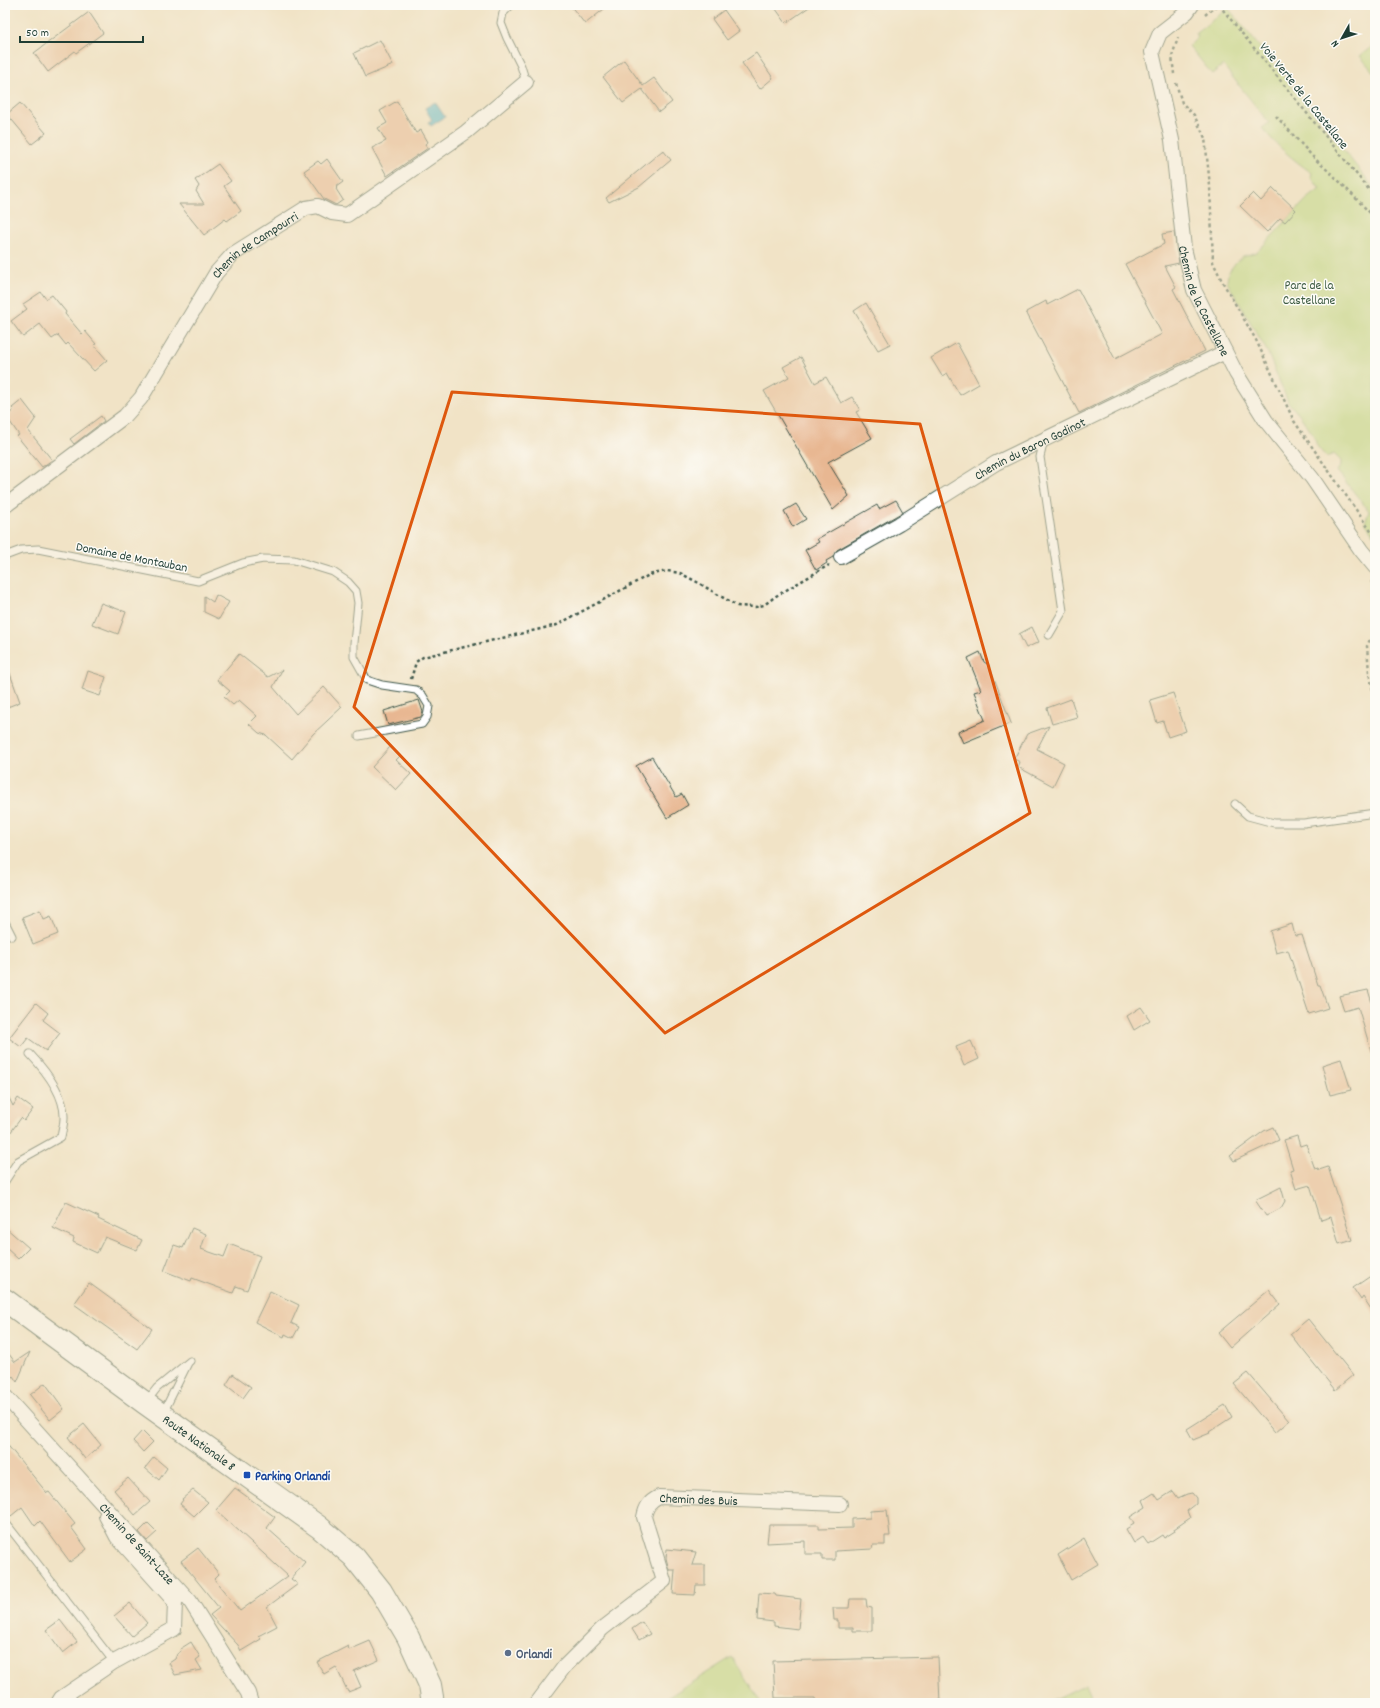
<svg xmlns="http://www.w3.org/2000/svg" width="1380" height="1708" viewBox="0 0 1380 1708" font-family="Dekko,sans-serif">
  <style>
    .green { fill: #b8d87f; stroke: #6c8a5a }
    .water { fill: #4db3cb; stroke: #367880 }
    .building { fill: #e8b792 }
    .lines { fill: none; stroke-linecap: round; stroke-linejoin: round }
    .lane-casing { stroke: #3e564a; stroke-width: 9 }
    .street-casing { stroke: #3e564a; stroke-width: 16 }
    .primary-casing { stroke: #3e564a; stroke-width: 24 }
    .path { stroke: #3e564a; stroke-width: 2.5; stroke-dasharray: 3 3; stroke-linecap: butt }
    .lane { stroke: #fff; stroke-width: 7 }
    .street { stroke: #fff; stroke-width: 14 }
    .primary { stroke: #fff; stroke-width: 22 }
    .marked { fill: none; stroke: #de580e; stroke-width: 3; stroke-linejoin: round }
    .transit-dot { fill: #1a4fb4; stroke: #fdfcf7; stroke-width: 1.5 }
    .service-dot { fill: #5c6f8a; stroke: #fdfcf7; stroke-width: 1.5 }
    .labels { text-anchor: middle; stroke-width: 3; stroke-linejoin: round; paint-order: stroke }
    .street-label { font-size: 13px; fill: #1f3d34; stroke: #fdfcf7 }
    .park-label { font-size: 13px; fill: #3e5c43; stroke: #fdfcf7 }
    .transit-label { font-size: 13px; font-weight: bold; fill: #164399; stroke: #fdfcf7; text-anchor: start }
    .service-label { font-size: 13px; font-weight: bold; fill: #4e5e75; stroke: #fdfcf7; text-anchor: start }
  </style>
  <rect width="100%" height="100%" fill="#fdfcf7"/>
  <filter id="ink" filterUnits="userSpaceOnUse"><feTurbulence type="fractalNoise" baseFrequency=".025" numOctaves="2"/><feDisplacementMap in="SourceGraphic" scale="8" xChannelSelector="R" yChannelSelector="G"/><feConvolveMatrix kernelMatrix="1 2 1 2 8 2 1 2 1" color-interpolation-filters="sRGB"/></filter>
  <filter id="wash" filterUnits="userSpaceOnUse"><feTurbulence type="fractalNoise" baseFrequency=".012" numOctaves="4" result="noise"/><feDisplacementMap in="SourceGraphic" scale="16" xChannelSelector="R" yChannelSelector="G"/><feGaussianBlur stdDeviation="0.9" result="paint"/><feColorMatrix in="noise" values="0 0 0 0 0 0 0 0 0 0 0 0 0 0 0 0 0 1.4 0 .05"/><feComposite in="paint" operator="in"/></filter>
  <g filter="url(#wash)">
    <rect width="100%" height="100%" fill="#f1e3c6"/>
    <path class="green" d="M1228 8 1375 189V537L1365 522 1369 511 1337 471 1341 465V461L1334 454 1326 457 1317 446 1314 436 1301 417 1288 402 1267 351 1227 282 1228 273 1236 262 1243 256 1257 252 1306 200 1320 189 1311 177 1312 173C1292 159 1278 147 1262 128L1269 123 1223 65 1212 74 1189 46 1198 37 1196 33Z
      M1375 44V74L1360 56Z
      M732 1657 761 1703H659Z
      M1086 1684 1095 1703H1047Z"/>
    <path class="water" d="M435 102 445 117 431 126 428 122 432 120 425 108Z"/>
    <g id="blocks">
      <path class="building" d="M570 5H609L585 24Z
        M773 5H812L786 23Z
        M724 10 739 31 727 40 712 19Z
        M89 12 103 33 76 53 75 51 48 72 34 53Z
        M380 40 393 65 365 77 354 53Z
        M756 53 773 78 760 89 742 63Z
        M624 60 643 86 654 78 672 102 659 112 642 89 623 103 603 77Z
        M397 101 416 133 421 130 428 142 425 144 428 148 387 176 372 148 386 141 378 128 387 123 380 111Z
        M20 103 46 133 32 144 7 114Z
        M663 150 671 160 639 187 609 202 606 198Z
        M327 159 343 182 336 187 337 188 336 189 343 200 336 205 324 199 304 171 318 161 321 164Z
        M218 164 231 181 224 186 241 211 227 221 225 219 204 235 179 204H204L196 191 199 186 195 180Z
        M1273 188 1296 210 1285 222 1280 218 1267 232 1240 206 1253 193 1261 201Z
        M1174 232 1179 263 1165 266 1176 287 1173 289 1205 351 1079 413 1026 312 1046 301 1047 305 1078 289 1115 359 1162 334 1125 264 1164 244 1162 234Z
        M41 292 46 299 52 295 66 312 65 314 82 334 85 331 96 344 94 345 107 360 94 371 68 343 66 345 58 335 52 339 40 324 23 337 11 321 27 309 23 304Z
        M866 303 890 344 878 350 854 311Z
        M957 343 979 384 960 395 947 373 942 376 931 358Z
        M801 357 815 383 826 377 841 403 852 397 860 410 856 412 872 438 828 462 849 496 833 510 764 391 789 377 783 367Z
        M22 400 36 418 28 430 52 460 42 467 17 436 19 435 6 416 14 410 12 408Z
        M101 416 104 421 74 444 70 439Z
        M896 500 903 512 837 550 833 557 826 561 827 563 816 570 805 550 819 542 817 539 877 505 879 509Z
        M796 504 806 519 793 527 784 511Z
        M216 595 229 602 219 619 204 612V596L213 602Z
        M101 603 126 612 118 634 92 624Z
        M1032 627 1039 642 1026 648 1019 634Z
        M980 652 984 662 989 665 1011 723 963 743 958 732 985 720 974 692 981 690 968 658Z
        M239 654 268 677 282 670 273 687 296 714 324 687 342 707 313 734 292 759 266 735 259 733 249 724 257 716 239 700 233 705 224 697 230 691 217 680Z
        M7 665 20 702 5 708V666Z
        M88 671 106 677 100 696 82 690Z
        M1173 693 1186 731 1168 737 1163 721 1157 723 1150 700Z
        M1071 699 1077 717 1052 724 1047 708Z
        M419 700 423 712 421 717 388 725 384 711Z
        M1049 726 1037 749 1064 763 1053 786 1018 767 1020 762 1014 759 1027 734Z
        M390 747 400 756 396 760 411 774 396 790 372 767Z
        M652 757 676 797 682 794 688 805 667 818 636 766Z
        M40 910 44 919 51 916 58 934 33 944 22 917Z
        M1292 924 1295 936 1302 935 1318 985H1320L1328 1008 1309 1014 1288 950 1276 953 1270 931Z
        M1368 990 1373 1006 1375 1005V1053L1372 1054 1358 1007 1344 1011 1339 996Z
        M36 1003 48 1013 43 1020 60 1033 46 1051 28 1038 21 1047 9 1038Z
        M1141 1007 1150 1020 1134 1030 1127 1016Z
        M971 1041 979 1059 964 1066 956 1047Z
        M1341 1059 1351 1090 1330 1095 1322 1065Z
        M5 1090 13 1106 18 1098 33 1109 24 1121 21 1118 5 1140Z
        M1273 1127 1279 1140 1234 1161 1230 1156 1264 1131Z
        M1297 1136 1300 1146 1306 1144 1315 1169 1318 1168 1319 1170 1328 1167 1352 1240 1339 1244 1331 1217 1321 1220 1310 1185 1296 1189 1290 1170 1293 1169 1284 1140Z
        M1281 1187 1285 1201 1281 1208 1266 1216 1255 1200Z
        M66 1202 99 1217 98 1219 142 1240 137 1250 105 1237 97 1253 73 1242 74 1238 53 1228Z
        M5 1227 29 1248 18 1259 5 1247Z
        M192 1228 206 1234 201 1249 224 1257 229 1244 260 1256 247 1290 236 1286 233 1293 192 1278 191 1281 164 1271 174 1245 183 1248Z
        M1375 1273V1315L1363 1297 1361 1300 1353 1288Z
        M89 1283 152 1329 137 1349 74 1304Z
        M1269 1290 1280 1304 1230 1348 1218 1333Z
        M270 1291 299 1305 291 1323 299 1327 293 1338 285 1334 284 1337 255 1322Z
        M1308 1319 1353 1375 1335 1390 1290 1334Z
        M5 1349 15 1362 30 1352 17 1382 13 1376 5 1383Z
        M1248 1373 1289 1421 1275 1433 1234 1384Z
        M233 1374 251 1387 243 1398 226 1385Z
        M45 1383 64 1409 50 1420 30 1395Z
        M1225 1405 1232 1417 1209 1432 1210 1433 1193 1440 1187 1429Z
        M84 1424 101 1445 85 1459 68 1437Z
        M142 1431 153 1442 143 1452 133 1441Z
        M5 1442 47 1493 49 1492 75 1524 71 1527 87 1549 70 1562 40 1521 35 1526 22 1507 11 1516 5 1509Z
        M154 1457 167 1468 159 1480 145 1468Z
        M128 1478 150 1502 135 1515 114 1490Z
        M235 1488 275 1517 267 1528 305 1562 291 1579 298 1584 267 1607 277 1626 258 1636 261 1639 241 1651 238 1645 210 1615 219 1608 181 1561 198 1548 219 1574 214 1579 240 1611 288 1576 216 1510Z
        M193 1490 208 1502 194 1516 180 1504 183 1500 182 1499Z
        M1173 1491 1178 1498 1187 1494 1192 1493 1196 1498V1504L1187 1511 1190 1518 1174 1529 1175 1531 1164 1538 1162 1535 1148 1544 1143 1537 1134 1543 1126 1529 1134 1524 1130 1517 1146 1507 1143 1500 1154 1493 1159 1500Z
        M887 1510 890 1536H885V1545H873L872 1549 835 1551V1560H822V1554H805V1541L767 1543 769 1525H819V1529L852 1528V1519L870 1518V1511Z
        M148 1523 157 1532 147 1541 139 1532Z
        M1084 1538 1098 1564 1071 1580 1058 1555Z
        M667 1549 696 1552 692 1565H705V1585H696L695 1595 673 1594 675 1570H669L666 1558Z
        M759 1593 775 1594 776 1596 801 1599 798 1629 774 1626V1622L757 1620Z
        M850 1599H866L867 1607 872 1608V1631H853V1628H838V1620H834L833 1608H849Z
        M130 1603 147 1623 132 1636 114 1616Z
        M60 1620 77 1642 63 1653 46 1630Z
        M642 1622 650 1634 639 1640 632 1629Z
        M370 1641 379 1660 354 1671 361 1687 348 1692 336 1667 324 1674 317 1662 348 1646 349 1650Z
        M191 1642 200 1657 196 1660 202 1670 175 1675 169 1663 175 1659 177 1654 181 1651 180 1649Z
        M938 1657 940 1703H816L815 1698H775L773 1661Z"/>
    </g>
  </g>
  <g filter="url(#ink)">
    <use href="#blocks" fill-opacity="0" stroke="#3e564a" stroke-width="1"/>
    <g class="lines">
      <defs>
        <path id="lane" d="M511 5 503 13 501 23 507 38 521 66 526 82
          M1044 440 1040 457 1063 611 1049 635
          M5 556 21 550 38 549 198 581 243 563 263 559 294 560 333 572 348 582 356 591 358 603 354 643V657L367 680 382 685 416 690 423 696 429 706 427 717 422 724 359 736
          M1235 804 1248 816 1274 823H1304L1375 813
          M5 922 12 936
          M5 1181 18 1161 61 1137C62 1131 64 1124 64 1118 65 1095 45 1070 30 1054
          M146 1402 157 1388 190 1361
          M163 1413 188 1363
          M5 1522 114 1662"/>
        <g id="street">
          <path id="s1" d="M1192 5 1187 12 1160 33 1152 52 1172 140 1184 248 1194 290 1236 373 1266 421 1312 478 1361 550 1375 567"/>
          <path id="s2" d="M5 506 125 416 141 398 216 273 233 254 306 208 318 206 332 213 347 215 466 132 526 82"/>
          <path id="s3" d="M841 557 899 524 996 463 1225 352"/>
          <path id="s4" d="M5 1396 190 1601 248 1693 251 1703"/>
          <path d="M58 1703 61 1698 114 1662 174 1629 175 1602 117 1537 106 1516"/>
          <path id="s5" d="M537 1703 564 1667 602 1629 664 1581 644 1517C646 1507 649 1502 659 1497L840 1504"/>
        </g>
        <g id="primary">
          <path id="s6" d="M5 1300 145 1403 319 1527 354 1557 381 1591 408 1637 430 1685 433 1703"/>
        </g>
      </defs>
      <use href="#lane" class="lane-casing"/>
      <use href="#street" class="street-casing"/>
      <use href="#primary" class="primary-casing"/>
      <path class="path" d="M1219 5 1375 197
        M1205 15 1217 5
        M1174 74 1172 56 1178 38
        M1176 83 1182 103 1194 115 1205 138 1210 186 1213 262 1222 281 1256 340 1294 421 1375 537
        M1276 116 1313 157 1336 178 1375 218
        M1371 581 1375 587
        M1375 629 1367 646 1369 673 1375 700
        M411 679 416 662 423 657 557 625 649 575 667 571 680 573 697 582 737 606 755 607 764 605 776 596 829 565"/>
      <use href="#lane" class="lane"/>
      <use href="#street" class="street"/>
      <use href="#primary" class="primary"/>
    </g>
  </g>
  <path d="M0 0H1380V1708H0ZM452 392 920 424 1030 813 665 1033 354 707Z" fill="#f1e3c6" fill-opacity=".55" fill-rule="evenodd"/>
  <path class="marked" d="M452 392 920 424 1030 813 665 1033 354 707Z"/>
  <rect class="transit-dot" x="243" y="1471" width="8" height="8" rx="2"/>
  <circle class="service-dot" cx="508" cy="1653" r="4"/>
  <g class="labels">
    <g class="street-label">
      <text transform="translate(1305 95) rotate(51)" y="5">Voie Verte de la Castellane</text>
      <text dy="5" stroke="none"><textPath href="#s2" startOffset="368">Chemin de Campourri</textPath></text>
      <text dy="5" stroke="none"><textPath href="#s1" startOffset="319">Chemin de la Castellane</textPath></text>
      <text dy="5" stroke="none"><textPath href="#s3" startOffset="218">Chemin du Baron Godinot</textPath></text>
      <text transform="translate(132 556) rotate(11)" y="5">Domaine de Montauban</text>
      <text dy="5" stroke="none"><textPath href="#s6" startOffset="241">Route Nationale 8</textPath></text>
      <text dy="5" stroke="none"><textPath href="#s5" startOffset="310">Chemin des Buis</textPath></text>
      <text dy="5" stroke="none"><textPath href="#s4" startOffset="198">Chemin de Saint-Laze</textPath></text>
    </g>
    <g class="park-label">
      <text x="1309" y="289">Parc de la<tspan x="1309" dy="15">Castellane</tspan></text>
    </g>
    <g class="transit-label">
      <text x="255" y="1480">Parking Orlandi</text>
    </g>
    <g class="service-label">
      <text x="516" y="1658">Orlandi</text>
    </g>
  </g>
  <rect width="1380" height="1708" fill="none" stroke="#fdfcf7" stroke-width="20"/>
  <g transform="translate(1342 38) rotate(231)" stroke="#fdfcf7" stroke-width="3" paint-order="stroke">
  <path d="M0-3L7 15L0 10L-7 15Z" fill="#1f3d34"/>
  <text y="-6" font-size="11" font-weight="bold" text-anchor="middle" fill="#1f3d34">N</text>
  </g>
  <path d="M20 36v6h123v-6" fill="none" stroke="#1f3d34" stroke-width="2"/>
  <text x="26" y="36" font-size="12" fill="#1f3d34" stroke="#fdfcf7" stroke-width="3" paint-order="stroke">50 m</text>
</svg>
